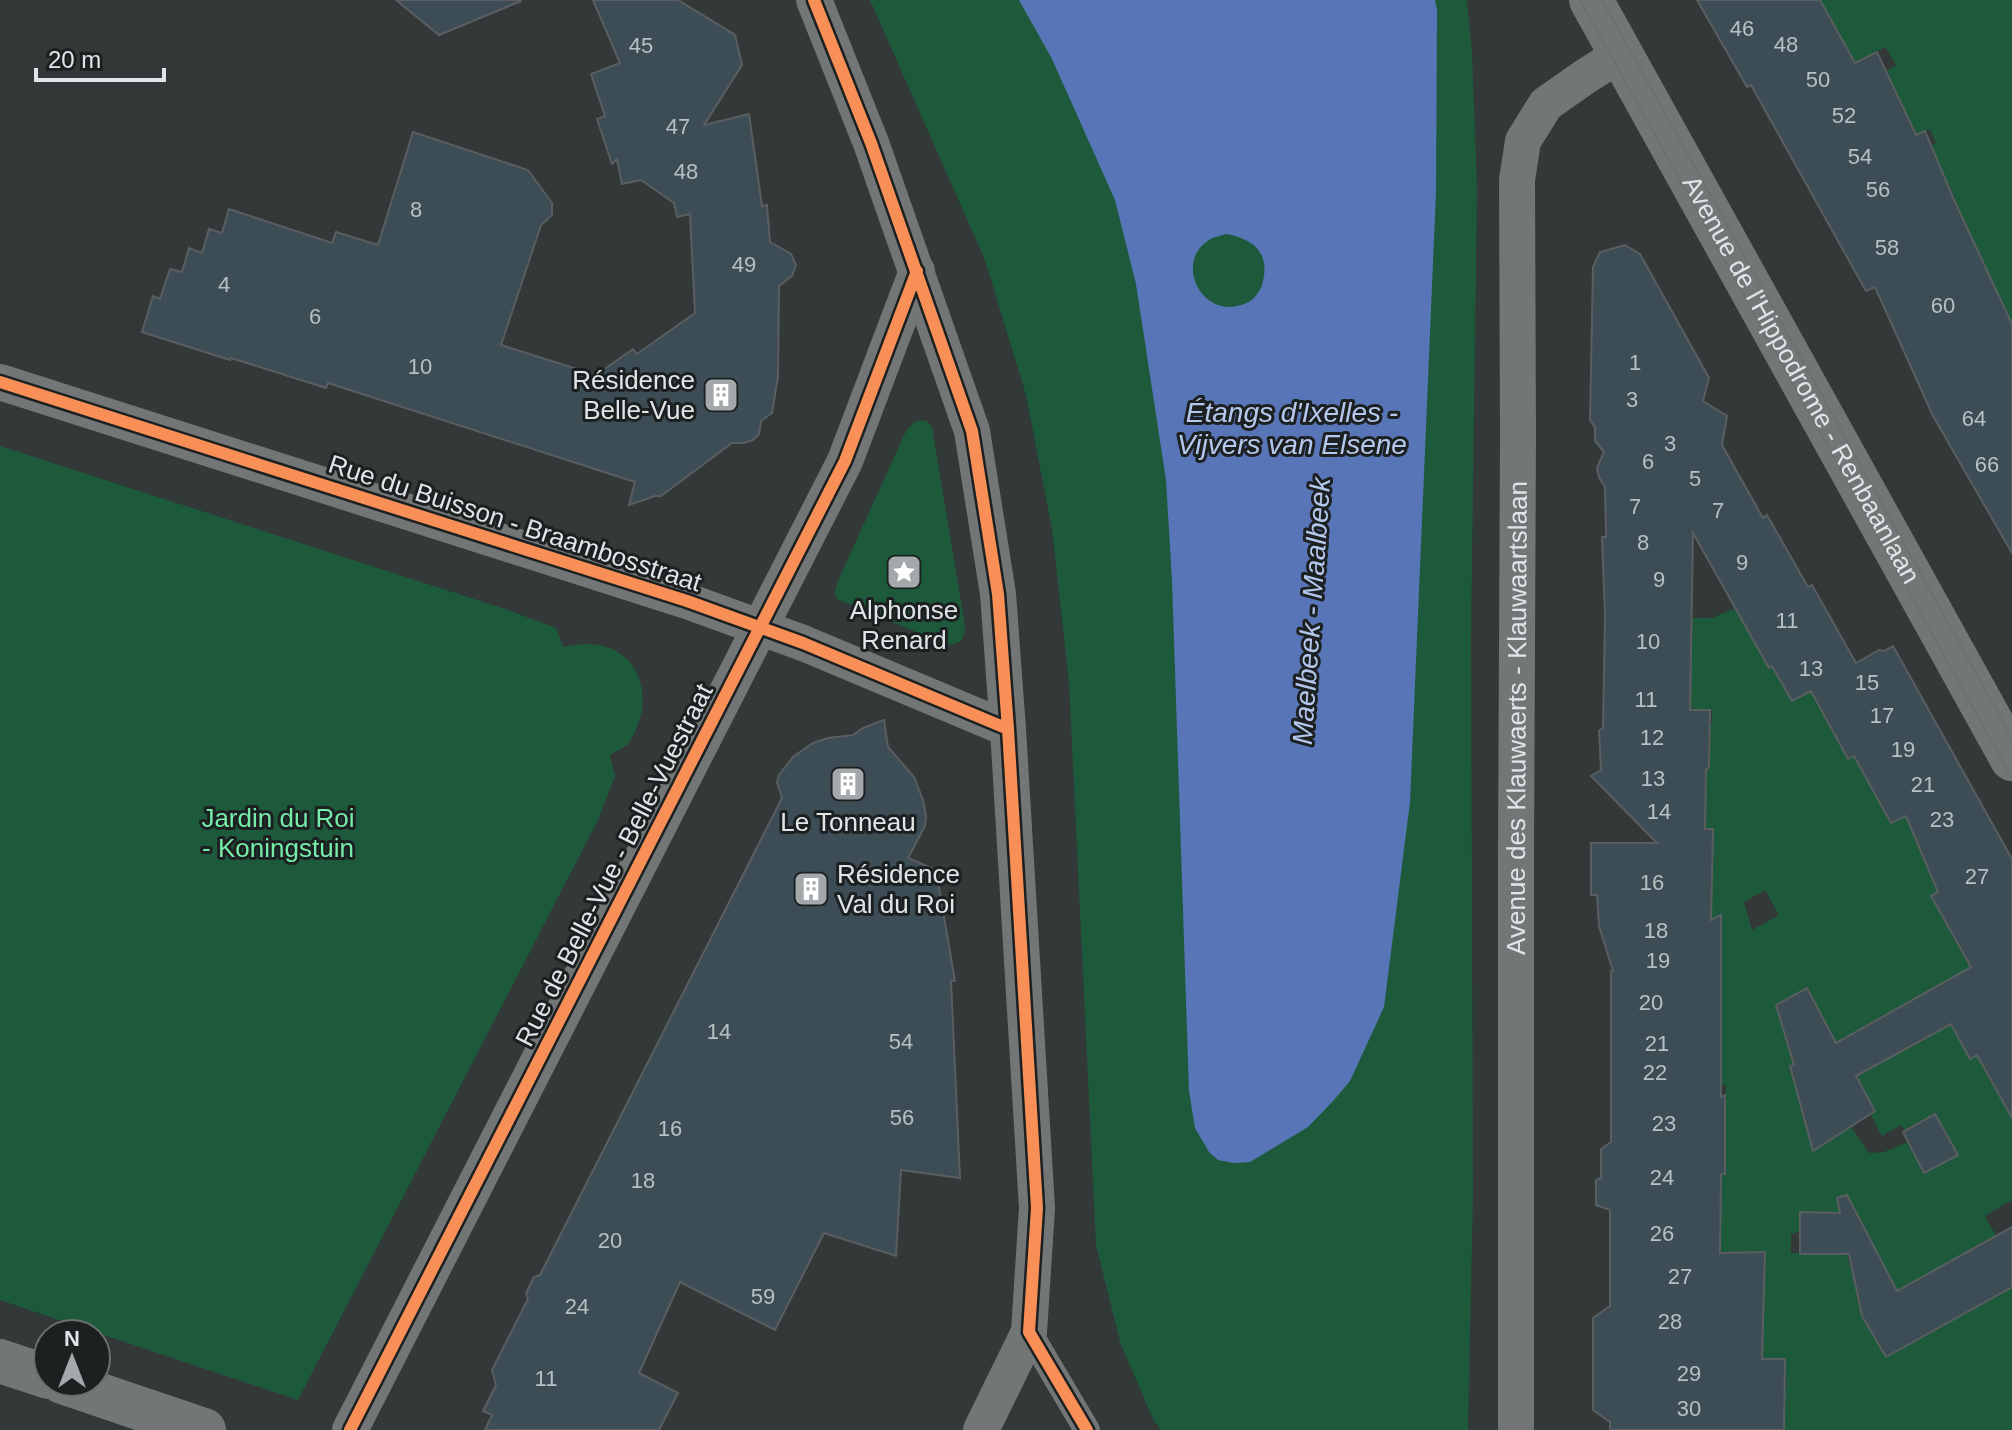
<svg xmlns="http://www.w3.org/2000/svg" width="2012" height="1430" viewBox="0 0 2012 1430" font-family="Helvetica,sans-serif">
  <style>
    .green { fill: #1d5a3c; fill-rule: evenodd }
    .water { fill: #5876b7; fill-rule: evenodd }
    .building { fill: #3d4d55; stroke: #5b5e60; stroke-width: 2 }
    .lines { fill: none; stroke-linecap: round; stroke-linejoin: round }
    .pedestrian { stroke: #737677; stroke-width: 26 }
    .minor { stroke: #737677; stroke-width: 36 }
    .tertiary { stroke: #737677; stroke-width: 44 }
    .secondary { stroke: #737677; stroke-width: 44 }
    .tram { stroke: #6d7071; stroke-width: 2 }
    .cycleway-casing { stroke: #1c2021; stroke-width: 17 }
    .cycleway { stroke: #f78f57; stroke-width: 12 }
    .labels { text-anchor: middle; stroke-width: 6; stroke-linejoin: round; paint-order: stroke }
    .number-label { font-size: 22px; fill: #b7c0c2 }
    .street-label { font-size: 26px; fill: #e0e6e7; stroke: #1c2021 }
    .poi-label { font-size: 26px; fill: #e0e6e7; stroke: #1c2021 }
    .park-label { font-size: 26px; fill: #75eca9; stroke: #1c2021 }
    .water-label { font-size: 28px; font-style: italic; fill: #b4c7ed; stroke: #1c2021 }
  </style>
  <rect width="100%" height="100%" fill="#333839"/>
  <path class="green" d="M870 0H1467L1472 53 1477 187 1471 637 1473 1194 1468 1430H1161L1154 1421 1121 1345 1096 1245 1069 682 1052 529 1026 395 985 260Z
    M1820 0H2012V324L1973 242 1952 211 1956 201 1948 183 1922 197 1917 152 1936 143 1930 129 1903 140 1905 112 1886 71 1896 65 1885 47 1855 63Z
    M921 420 927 421 932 427 965 626C965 640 960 644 947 645L837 599 835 591 837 583 906 431 914 422Z
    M0 446 508 610 556 628 563 647C578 644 592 642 607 647 639 657 650 695 638 724 635 732 632 740 626 746 621 749 615 752 610 755L615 776 598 820 298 1400 0 1300Z
    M1744 604 1743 622 1768 667 1772 666 1792 701 1822 685 1848 758 1859 752 1863 774 1872 790 1879 788 1888 803 1882 807 1890 823 1913 813C1911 852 1928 858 1955 882L1931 897 1955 939 1978 963 1813 1056 1851 1127 1869 1153 1884 1152 1908 1142 1924 1173 1958 1154 1935 1114 1905 1131 1901 1125 1882 1136 1870 1114 1875 1110 1856 1076 1951 1024 1988 1048 2012 1081V1200L1985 1216 1996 1236 1956 1318 2012 1287V1430H1784L1729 1387 1787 1386 1783 1359H1752L1748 1297 1764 1298V1282L1748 1281 1714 1254 1718 1102H1726V1085L1700 1084 1711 949 1713 830 1705 829V729L1712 722V711L1690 710 1691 618H1712ZM1765 890 1779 915 1752 930 1744 902ZM1807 989 1784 1030H1783L1776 1005ZM1800 1212 1836 1213 1838 1221 1856 1212 1877 1252 1850 1266 1847 1254 1791 1253V1234L1800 1231Z"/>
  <path class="water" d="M1019 0H1435L1437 11 1436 192 1410 802 1384 1007 1350 1081 1334 1100 1308 1127 1250 1162 1234 1163 1218 1160 1209 1152 1195 1128 1189 1091 1172 580 1166 480 1136 284 1115 200 1052 59ZM1226 234C1255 239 1271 254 1262 285 1259 294 1251 303 1241 305 1201 318 1174 262 1209 240 1213 237 1221 236 1226 234Z"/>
  <path class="building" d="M396 0H521V1L439 35Z
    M593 0H678L735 35 742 65 704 125 749 114 762 206 767 205 770 242 791 254 796 265 792 276 779 286 778 377 772 413 761 421 759 434 753 440 744 443H732L661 496H655L629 505 635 482 328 383 326 388 231 358 230 360 142 332 153 296 160 299 170 269 182 272 189 248 202 253 209 229 222 233 229 209 332 243 336 232 378 245 413 132 528 170 552 203V215L541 225 501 345 596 375 633 349 637 354 695 313 690 214 677 217 674 203 641 180 622 184 617 159 612 164 597 119 605 116 591 74 620 63Z
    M1697 0H1820L1855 63 1877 52 1916 135 1925 131 1955 202 2012 324V553L1933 416 1875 287 1866 291 1751 85 1747 87Z
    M1625 245 1640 254 1709 378 1703 401 1727 416 1722 445 1763 518 1767 515 1808 587 1812 585 1856 663 1879 650 1884 651 1893 646 2012 859V1118L1977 1055 1970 1059 1951 1024 1856 1076 1875 1111 1813 1151 1790 1066 1794 1065 1776 1005 1807 988 1836 1043 1971 967 1931 896 1938 892 1906 816 1891 823 1854 756 1848 759 1811 691 1792 701 1772 666 1769 668 1693 533 1690 710H1710L1709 767 1706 770 1705 829H1713L1711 920 1721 915V1097L1725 1095V1174H1721L1720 1253 1765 1252 1762 1359H1785L1784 1430H1610V1422L1593 1410V1318L1610 1306V1210L1596 1205V1180L1601 1178V1149L1611 1142V971H1613L1599 926 1597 895H1591V843H1657L1591 776 1601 770 1599 731 1603 728 1605 615 1602 537H1606L1605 487 1599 477 1597 468 1604 452 1595 441V427L1590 420 1593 267 1600 252Z
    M884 720 888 747 914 777 923 800 926 816 925 826 908 858 936 870 955 981H951L960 1178 901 1170 896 1256 824 1233 775 1330 680 1282 639 1373 678 1393 659 1430H485L492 1415 483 1411 496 1385 492 1370 528 1299 526 1293 534 1277 540 1275 782 798 777 782 779 775 793 757 813 743 828 738 853 735 863 728Z
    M1935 1114 1958 1155 1924 1173 1903 1132Z
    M1847 1195 1897 1291 2012 1227V1287L1886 1357 1862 1316 1849 1254H1800V1212L1840 1213 1837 1198Z"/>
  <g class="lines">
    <path class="pedestrian" d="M1029 1332 1087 1430"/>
    <g class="minor">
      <path d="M814 0 871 143 972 431 998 594 1008 729 1037 1208 1029 1332 981 1430"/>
      <path d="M0 382 687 601 803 643 1008 729"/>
      <path d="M350 1430 845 461 917 271"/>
      <path id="s1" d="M1516 1430V856L1518 435 1517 180 1523 141 1546 104 1586 76 1621 54"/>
    </g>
    <path class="tertiary" d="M0 1361 48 1377
      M62 1382 204 1430"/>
    <path class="secondary" id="s2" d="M1591 0 2012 759"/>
    <path class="tram" d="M1580 0 2012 778
      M1602 0 2012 738"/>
    <defs>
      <path id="cycleway" d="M814 0 871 143 972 431 998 594 1008 729 1037 1208 1029 1332 1087 1430
        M0 382 687 601 803 643 1008 729
        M350 1430 845 461 917 271"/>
    </defs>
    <use href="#cycleway" class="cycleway-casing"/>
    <use href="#cycleway" class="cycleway"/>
  </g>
  <defs>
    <symbol id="building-square" viewBox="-11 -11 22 22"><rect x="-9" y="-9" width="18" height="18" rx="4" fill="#a3a9aa" stroke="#1c2021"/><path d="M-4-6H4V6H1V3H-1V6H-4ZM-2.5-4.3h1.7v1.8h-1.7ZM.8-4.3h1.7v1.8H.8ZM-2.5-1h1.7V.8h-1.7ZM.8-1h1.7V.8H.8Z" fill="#fff"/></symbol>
    <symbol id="sight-square" viewBox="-11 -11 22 22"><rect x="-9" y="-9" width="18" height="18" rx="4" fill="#a3a9aa" stroke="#1c2021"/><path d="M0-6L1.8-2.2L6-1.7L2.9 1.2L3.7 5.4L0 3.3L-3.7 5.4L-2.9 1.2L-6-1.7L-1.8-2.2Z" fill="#fff"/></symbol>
  </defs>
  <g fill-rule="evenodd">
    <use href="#building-square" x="701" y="375" width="40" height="40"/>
    <use href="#sight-square" x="884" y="552" width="40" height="40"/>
    <use href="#building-square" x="828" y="764" width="40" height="40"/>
    <use href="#building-square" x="791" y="869" width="40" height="40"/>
  </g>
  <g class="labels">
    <g class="number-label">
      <text x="1742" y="36">46</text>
      <text x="1786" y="52">48</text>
      <text x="641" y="53">45</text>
      <text x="1818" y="87">50</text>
      <text x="1844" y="123">52</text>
      <text x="678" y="134">47</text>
      <text x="1860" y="164">54</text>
      <text x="686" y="179">48</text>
      <text x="1878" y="197">56</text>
      <text x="416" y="217">8</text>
      <text x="1887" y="255">58</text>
      <text x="744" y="272">49</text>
      <text x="224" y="292">4</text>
      <text x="1943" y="313">60</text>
      <text x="315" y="324">6</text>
      <text x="1635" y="370">1</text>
      <text x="420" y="374">10</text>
      <text x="1632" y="407">3</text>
      <text x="1974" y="426">64</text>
      <text x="1670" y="451">3</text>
      <text x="1648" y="469">6</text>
      <text x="1987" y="472">66</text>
      <text x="1695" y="486">5</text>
      <text x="1635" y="514">7</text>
      <text x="1718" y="518">7</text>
      <text x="1643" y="550">8</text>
      <text x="1742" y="570">9</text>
      <text x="1659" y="587">9</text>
      <text x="1787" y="628">11</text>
      <text x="1648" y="649">10</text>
      <text x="1811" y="676">13</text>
      <text x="1867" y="690">15</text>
      <text x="1646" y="707">11</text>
      <text x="1882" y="723">17</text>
      <text x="1652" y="745">12</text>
      <text x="1903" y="757">19</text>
      <text x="1653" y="786">13</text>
      <text x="1923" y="792">21</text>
      <text x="1659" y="819">14</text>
      <text x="1942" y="827">23</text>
      <text x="1977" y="884">27</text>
      <text x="1652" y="890">16</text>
      <text x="1656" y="938">18</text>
      <text x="1658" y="968">19</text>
      <text x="1651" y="1010">20</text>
      <text x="719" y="1039">14</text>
      <text x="901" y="1049">54</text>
      <text x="1657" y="1051">21</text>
      <text x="1655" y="1080">22</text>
      <text x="902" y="1125">56</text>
      <text x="1664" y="1131">23</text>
      <text x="670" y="1136">16</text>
      <text x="1662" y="1185">24</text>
      <text x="643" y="1188">18</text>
      <text x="1662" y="1241">26</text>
      <text x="610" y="1248">20</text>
      <text x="1680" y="1284">27</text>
      <text x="763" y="1304">59</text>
      <text x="577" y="1314">24</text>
      <text x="1670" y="1329">28</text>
      <text x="1689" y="1381">29</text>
      <text x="546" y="1386">11</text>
      <text x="1689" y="1416">30</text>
    </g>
    <g class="street-label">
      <text dy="9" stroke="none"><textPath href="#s2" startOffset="434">Avenue de l'Hippodrome - Renbaanlaan</textPath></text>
      <text transform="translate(515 523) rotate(18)" y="9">Rue du Buisson - Braambosstraat</text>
      <text dy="9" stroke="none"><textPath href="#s1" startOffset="712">Avenue des Klauwaerts - Klauwaartslaan</textPath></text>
      <text transform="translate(614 865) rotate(-63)" y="9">Rue de Belle-Vue - Belle-Vuestraat</text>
    </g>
    <g class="poi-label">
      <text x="695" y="389" text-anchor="end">Résidence<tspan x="695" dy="30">Belle-Vue</tspan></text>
      <text x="904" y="619">Alphonse<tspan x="904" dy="30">Renard</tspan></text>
      <text x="848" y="831">Le Tonneau</text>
      <text x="837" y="883" text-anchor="start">Résidence<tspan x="837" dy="30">Val du Roi</tspan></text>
    </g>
    <g class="park-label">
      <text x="278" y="827">Jardin du Roi<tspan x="278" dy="30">- Koningstuin</tspan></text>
    </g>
    <g class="water-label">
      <text x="1292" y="422">Étangs d'Ixelles -<tspan x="1292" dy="32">Vijvers van Elsene</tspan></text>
      <text transform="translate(1311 611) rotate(-86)" y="10">Maelbeek - Maalbeek</text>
    </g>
  </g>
  <g transform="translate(72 1358)"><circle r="38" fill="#1c2021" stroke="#6a6f70" stroke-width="2"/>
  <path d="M0-6L14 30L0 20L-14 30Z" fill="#a3a9aa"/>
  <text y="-12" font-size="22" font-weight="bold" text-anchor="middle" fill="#e0e6e7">N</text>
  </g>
  <path d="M36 68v12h128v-12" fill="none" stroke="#e0e6e7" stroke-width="4"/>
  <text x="48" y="68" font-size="24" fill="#e0e6e7" stroke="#1c2021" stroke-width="6" paint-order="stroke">20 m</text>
</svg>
